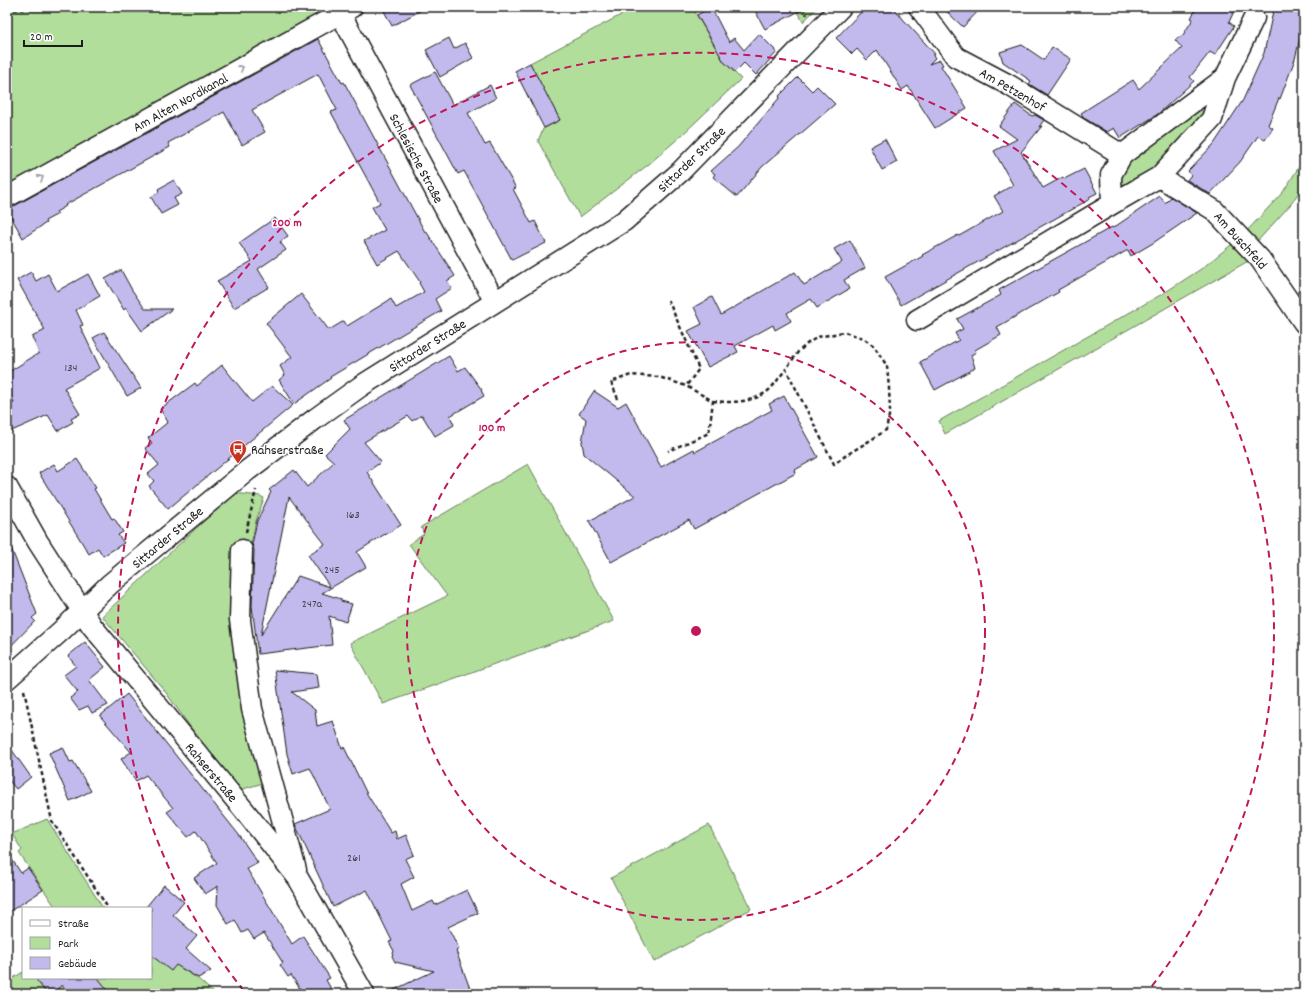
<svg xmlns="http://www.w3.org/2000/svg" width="1311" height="1001" viewBox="0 0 1311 1001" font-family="Dekko,sans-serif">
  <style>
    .green { fill: #b2de9c; stroke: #677d5c }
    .building { fill: #c2baec; stroke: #1c1c1c; fill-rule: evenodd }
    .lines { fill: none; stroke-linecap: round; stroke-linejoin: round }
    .minor-casing { stroke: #1c1c1c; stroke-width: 23 }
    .path { stroke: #1c1c1c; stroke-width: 2.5; stroke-dasharray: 4 3; stroke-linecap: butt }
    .minor { stroke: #fff; stroke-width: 20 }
    .oneway { stroke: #999 }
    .ring { fill: none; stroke: #c2185b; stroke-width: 2; stroke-dasharray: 7 5 }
    .labels { text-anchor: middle; stroke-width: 3; stroke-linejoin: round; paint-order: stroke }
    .number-label { font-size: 12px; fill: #464450 }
    .street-label { font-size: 14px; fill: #1c1c1c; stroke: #fff }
    .poi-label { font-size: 14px; fill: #1c1c1c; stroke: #fff; text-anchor: start }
    .centre { fill: #c2185b; stroke: #fff; stroke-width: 2 }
    .ring-label { font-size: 12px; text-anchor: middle; font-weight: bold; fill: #c2185b; stroke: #fff; stroke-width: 3; stroke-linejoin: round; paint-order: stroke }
  </style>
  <rect width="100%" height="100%" fill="#fff"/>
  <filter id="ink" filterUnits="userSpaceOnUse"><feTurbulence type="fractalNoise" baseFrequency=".025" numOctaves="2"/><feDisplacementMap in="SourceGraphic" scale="8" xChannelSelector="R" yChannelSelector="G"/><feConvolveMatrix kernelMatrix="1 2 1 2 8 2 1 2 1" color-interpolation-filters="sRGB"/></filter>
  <g filter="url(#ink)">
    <path class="green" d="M7 7H335L13 185 7 175V142L9 141 7 139Z
      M636 7H692L724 62 741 79 682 135 649 164 580 217 538 141 543 129 560 120 530 63Z
      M795 7H818L803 22Z
      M1199 108 1207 116 1157 169 1130 186 1121 184 1118 167 1129 164 1135 155Z
      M1304 159V185L1291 204 1255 244 1245 233 1283 192Z
      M1236 241 1250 260 945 434 939 421 1164 293 1201 269Z
      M528 464 614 621 383 704 350 643 447 596 409 544 424 534 421 527Z
      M234 493 260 496 264 498 256 521 250 549 233 550 234 662 263 783 236 791 164 690 102 616Z
      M47 819 103 908H56L19 853 22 850 12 834Z
      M709 825 751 909 654 962 611 878Z
      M151 943 182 969 197 978 215 994H7V982L23 972V978H151Z"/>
    <path class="building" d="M382 7H427L392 26Z
      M711 7 729 42 734 38 744 50 759 34 777 52 756 75 744 63 735 72 724 62 697 15Z
      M753 7H807L765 29Z
      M866 7H892L935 54 933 55 935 58 929 64 940 60 943 65 941 66 967 108 935 128 908 86 902 90 877 50 867 60 857 49 852 54 836 38Z
      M942 7H982L963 27Z
      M1197 7H1236L1229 22 1234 26 1215 55 1210 52 1190 77 1194 81 1181 93 1158 114 1120 138 1114 128 1107 132 1084 118 1081 113 1133 80 1139 89 1182 48 1175 40 1183 35 1193 19 1191 18Z
      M1274 7H1304V21L1295 59 1280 99 1279 98 1268 125 1273 128 1265 140 1258 136 1240 162 1210 194 1187 180 1191 175 1188 171 1214 144 1243 100 1264 53Z
      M449 38 454 49 465 43 473 58 440 77 426 50Z
      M318 39 342 83 344 82 425 232 426 231 455 276 447 281 452 288 435 299 441 311 330 377 331 378 294 404 279 380 285 375 280 366 292 357 266 323 301 294 329 330 344 321 347 326 391 299 396 308 424 292 419 283 420 282 399 251 377 264 364 241 385 230 372 207 380 203 331 112 337 110 318 74 252 110 265 132 242 145 224 112 168 143 170 147 65 205 66 206 56 212 58 214 45 221 46 223 23 238 7 210Z
      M1022 45 1044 60 1052 47 1071 59 1047 95 1029 84 1031 81 1003 62 1000 52Z
      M530 63 560 120 544 128 515 71Z
      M435 72 453 105 490 85 496 98 468 113 485 145 490 143 516 188 513 189 531 223 535 221 546 243 512 260 464 171 458 174 410 85Z
      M798 77 812 91 817 86 835 104 762 167 737 197 713 177 715 174 711 171 738 147 780 97 779 96Z
      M1015 104 1032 116 1035 115 1044 120 1039 127 1042 126 1021 152 1043 188 1063 177 1064 179 1084 169 1097 193 1089 197 1090 199 901 305 885 277 923 256 922 255 958 235 959 236 1003 211 994 196 1013 185 994 151 1017 139 999 126Z
      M885 139 897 162 882 170 870 147Z
      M174 180 182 194 174 198 178 205 161 214 151 197 159 192 158 189Z
      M1160 196 1165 203 1171 197 1197 213 1153 243 1131 256 1128 250 1058 290 1059 292 997 327 1001 335 975 350 976 352 971 355 975 368 935 390 920 362 959 340 955 333 963 329 957 319 1001 295 999 290 1112 227 1113 228Z
      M275 218 288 236 280 242 286 250 258 269 269 287 234 308 217 281 252 261 239 243Z
      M850 240 865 268 844 280 849 289 817 308 811 299 787 313 791 321 775 330 773 325 735 346 738 352 708 367 688 331 702 324 694 307 712 297 721 315 795 272 804 285 842 262 834 249Z
      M121 270 132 290 145 309H172L142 331 126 308 124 310 105 279Z
      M31 272 36 281 48 274 57 291 88 274 100 296 76 310 83 325 80 326 100 368 64 388 80 414 71 419 73 422 58 431 48 415 7 433V406L14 403 7 385V373L39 353 32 337 45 330 17 280Z
      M104 332 141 388 127 396 93 338Z
      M449 356 458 371 465 367 482 390H481L484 396 450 416 454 425 435 436 422 415 412 421 408 416 364 442 381 462 367 472 401 525 385 535V534L357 552 366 567 322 593 341 599V601L352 604 346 622 329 616 332 645 258 654 252 606 254 550 252 544 257 521 271 492 269 490 294 470 307 487 334 462 325 454 350 429 344 420ZM289 497 325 544 308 555 330 587 298 576 261 635Z
      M222 365 252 402 272 386 293 405 168 509 149 486 154 481 148 474 159 465 145 448 152 443 148 438 168 422 160 409 195 383 197 386Z
      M594 391 618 407 626 402 661 467 694 449 695 452 772 410 769 404 784 396 818 457 795 470 796 473 694 529 689 520 611 562 589 521 635 496 584 454 582 442 586 419 579 414Z
      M77 459 96 488 94 489 112 519 114 518 123 532 118 535 124 543 103 556 98 548 89 554 39 473 54 464 58 471Z
      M7 540H8L37 614 32 618 35 621 7 650Z
      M85 642 105 667 89 680 108 705 92 713 88 706 79 710 70 698 78 692 64 675 76 666 68 656Z
      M275 670 317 674 319 688 292 692 315 710 317 726 333 721 342 748 344 747 367 794 391 833 395 831 397 839 406 835 414 855 405 859 414 877 401 884 412 911 433 901 435 905 467 890 478 913 448 927 459 949 456 951 472 994H439L437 989 427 994H385L434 971 395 962 392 956 394 951 389 942 392 941 367 890 333 907 295 824 330 809 310 768 293 774 287 754Z
      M127 694 239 835 258 863 247 869 292 944 303 936 330 978 326 980 334 994H307L305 990 302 992 291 975 288 977 280 965 283 963 264 933 254 939 248 930 242 933 235 920 228 924 217 905 218 886 205 894 194 878 217 863 196 831 188 837 167 812 173 808 146 775 136 781 121 759 131 752 100 716Z
      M7 743 31 777 16 789 7 778Z
      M63 747 70 762 73 761 91 791 70 801 49 753Z
      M7 852 21 873 28 868 43 890 7 913Z
      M164 885 184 902 173 915 197 936 186 949 211 971 198 978 176 965 171 971 151 955V908L146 907Z
      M35 978H98L111 994H69L62 985 51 994H47Z"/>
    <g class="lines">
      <defs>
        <path id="minor" d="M919 7 956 57 1009 85 1122 155
          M340 13 495 302
          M1159 177 1214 210 1260 259 1304 323
          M7 197 352 7
          M1112 204 1111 175 1122 155 1225 78 1254 18
          M917 320 1112 204 1159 177 1212 119 1225 78
          M7 487 38 542 92 626 244 810 298 878 364 994
          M242 550 240 620 252 709 296 870
          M7 679 61 631 110 584 248 470 315 419 361 386 624 221 679 173 841 7"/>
      </defs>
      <use href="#minor" class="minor-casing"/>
      <path class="path" d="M803 7 807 15
        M7 10 58 7
        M668 300 699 369 686 386
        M618 399 611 382 631 375 659 377 686 386 713 401 709 433 668 451
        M713 401C733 403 755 403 770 389 776 383 781 375 786 369L834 464C851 451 869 442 886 430L890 411 889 388 887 366 874 346 863 338 844 332 818 337 808 343 798 352 786 369
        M246 532 256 490
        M24 690 52 821 108 908"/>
      <use href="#minor" class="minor"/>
    </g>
    <defs><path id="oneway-chevron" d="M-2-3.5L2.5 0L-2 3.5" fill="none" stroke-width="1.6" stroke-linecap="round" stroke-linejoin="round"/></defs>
    <g class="oneway">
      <use href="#oneway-chevron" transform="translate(241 68) rotate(-29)"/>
      <use href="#oneway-chevron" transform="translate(41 178) rotate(-29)"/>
    </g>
  </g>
  <g class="ring">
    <circle cx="696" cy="631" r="289"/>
    <path d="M244 991A578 578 0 1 1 1148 991"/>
  </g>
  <defs>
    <symbol id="bus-pin" viewBox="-11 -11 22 30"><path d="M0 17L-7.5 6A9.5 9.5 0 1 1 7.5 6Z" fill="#c8321e" stroke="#fff"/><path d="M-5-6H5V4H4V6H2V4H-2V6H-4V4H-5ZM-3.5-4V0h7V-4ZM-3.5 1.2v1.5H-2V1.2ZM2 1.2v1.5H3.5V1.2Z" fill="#fff"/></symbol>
  </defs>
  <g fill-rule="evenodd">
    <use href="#bus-pin" x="228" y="439" width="20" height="27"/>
  </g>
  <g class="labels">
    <g class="number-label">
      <text x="71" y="371">134</text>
      <text x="353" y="518">163</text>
      <text x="332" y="573">245</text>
      <text x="312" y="607">247a</text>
      <text x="354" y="861">261</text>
    </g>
    <g class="street-label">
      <text transform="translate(1013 89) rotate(30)" y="5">Am Petzenhof</text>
      <text transform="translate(180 102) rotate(-29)" y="5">Am Alten Nordkanal</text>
      <text transform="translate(417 158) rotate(62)" y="5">Schlesische Straße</text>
      <text transform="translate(691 159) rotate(-44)" y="5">Sittarder Straße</text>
      <text transform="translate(1241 240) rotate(48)" y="5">Am Buschfeld</text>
      <text transform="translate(427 345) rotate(-32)" y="5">Sittarder Straße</text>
      <text transform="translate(167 537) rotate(-40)" y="5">Sittarder Straße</text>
      <text transform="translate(212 772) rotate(50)" y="5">Rahserstraße</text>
    </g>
    <g class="poi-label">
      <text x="251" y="454">Rahserstraße</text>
    </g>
  </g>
  <circle cx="696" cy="631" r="6" class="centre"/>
  <g class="ring-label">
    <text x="287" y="226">200 m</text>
    <text x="492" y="431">100 m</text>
  </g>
  <rect width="1311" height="1001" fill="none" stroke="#fff" stroke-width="24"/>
  <rect x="12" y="12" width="1287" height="977" fill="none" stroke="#1c1c1c" stroke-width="1.5" filter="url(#ink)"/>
  <rect x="22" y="907" width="130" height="72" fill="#ffffff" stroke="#a4a4a4"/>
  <rect x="30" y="920" width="20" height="6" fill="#ffffff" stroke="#a4a4a4"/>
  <text x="58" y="927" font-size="12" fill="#1c1c1c">Straße</text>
  <rect x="30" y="937" width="20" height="12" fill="#b2de9c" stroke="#a4a4a4"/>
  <text x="58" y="947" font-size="12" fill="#1c1c1c">Park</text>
  <rect x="30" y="957" width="20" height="12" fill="#c2baec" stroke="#a4a4a4"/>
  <text x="58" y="967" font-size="12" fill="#1c1c1c">Gebäude</text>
  <path d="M24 40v6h58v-6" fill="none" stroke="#1c1c1c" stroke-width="2"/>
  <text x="30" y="40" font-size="12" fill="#1c1c1c" stroke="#ffffff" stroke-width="3" paint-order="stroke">20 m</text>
</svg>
